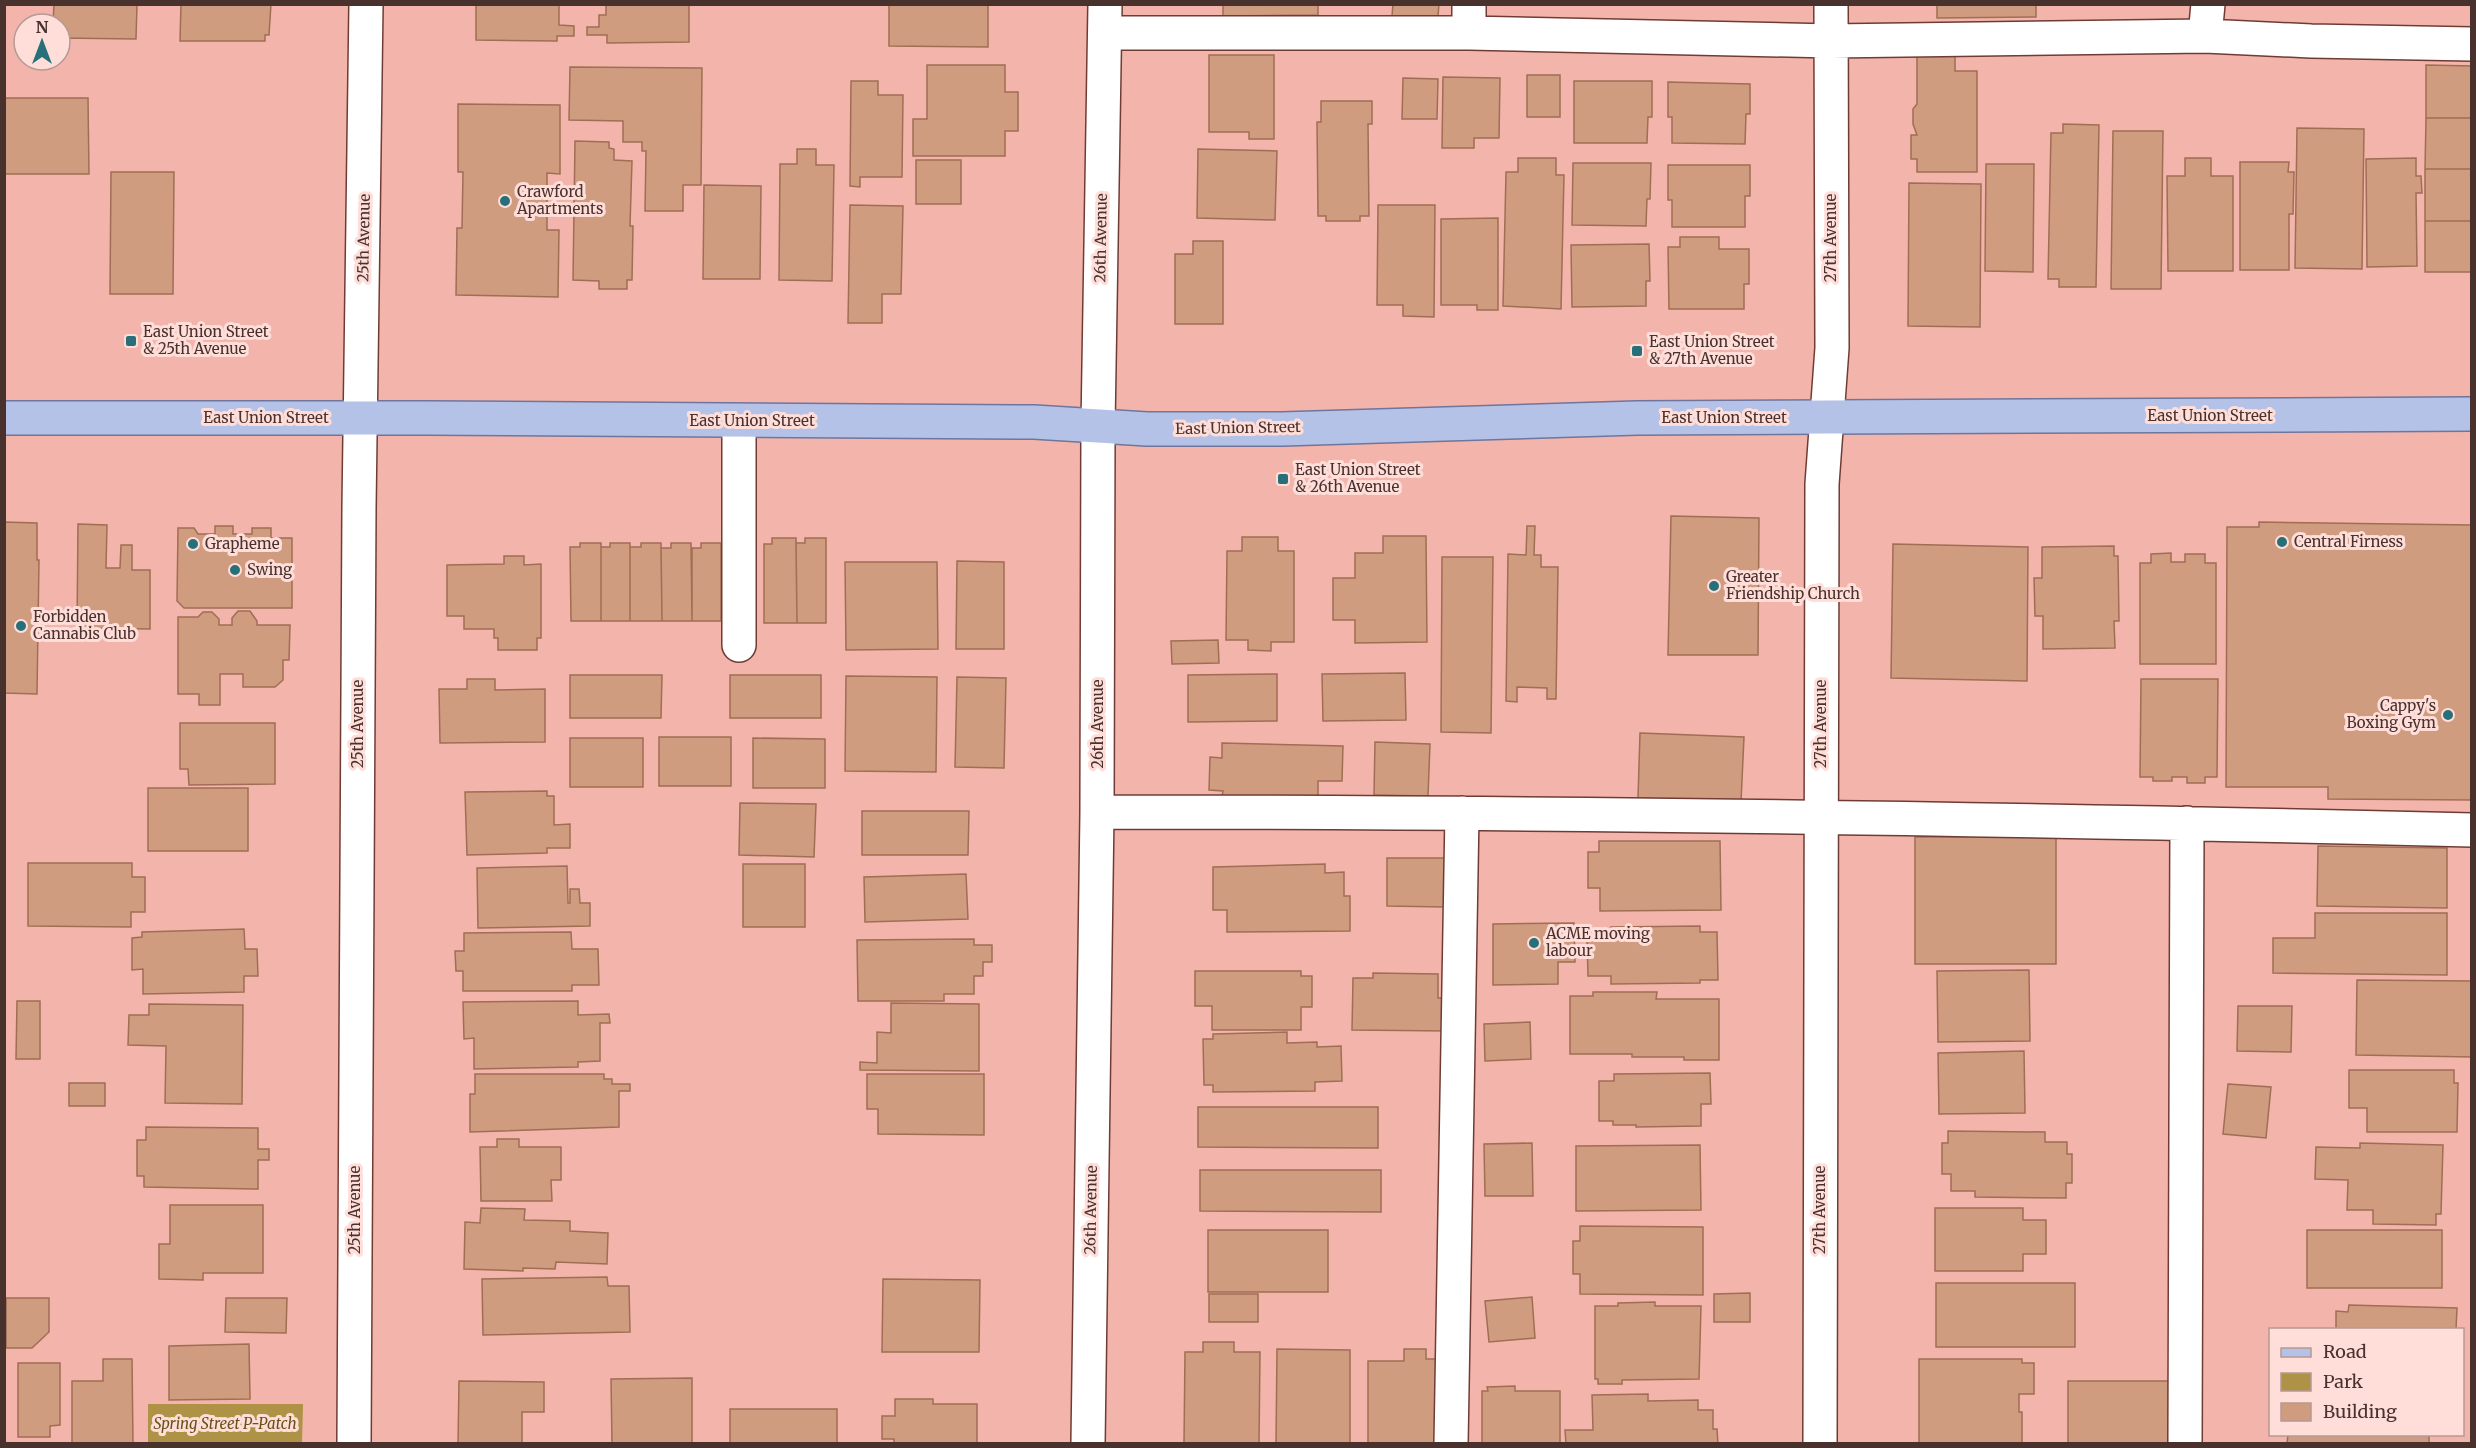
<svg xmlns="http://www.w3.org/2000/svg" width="2476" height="1448" viewBox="0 0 2476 1448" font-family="Merriweather,serif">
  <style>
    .green { fill: #ae9245 }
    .building { fill: #d09c80; stroke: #a06e54; stroke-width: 1.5 }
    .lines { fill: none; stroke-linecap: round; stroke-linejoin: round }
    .minor-casing { stroke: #6f3c35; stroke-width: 36 }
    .major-casing { stroke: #6f759c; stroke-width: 36 }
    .minor { stroke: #fff; stroke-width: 33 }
    .major { stroke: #b5c2e7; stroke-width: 33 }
    .poi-dot { fill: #27707a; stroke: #ffded9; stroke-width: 2 }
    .labels { text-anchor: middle; stroke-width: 6; stroke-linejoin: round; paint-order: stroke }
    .poi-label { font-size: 15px; fill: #49312d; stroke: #ffded9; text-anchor: start }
    .street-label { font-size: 15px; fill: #49312d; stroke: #ffded9 }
    .park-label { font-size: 15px; font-style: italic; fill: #675216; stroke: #ffded9 }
  </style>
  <rect width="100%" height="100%" fill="#f3b5ab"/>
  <path class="green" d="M148 1404H303L302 1443H148Z"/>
  <path class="building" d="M54 4H145L137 5 136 39 60 38V24H53Z
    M181 4H271L269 35H265V41H180Z
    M476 4H559V25L574 26V36H557V41L476 40Z
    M606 4H689V42L607 43V35H587V27H599V15H606Z
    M889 4H988V47L889 46Z
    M1223 4H1318V15L1223 16Z
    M1393 4H1439L1438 16H1392Z
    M1937 4H2036V17L1937 18Z
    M1209 55H1274V139H1249V132H1209Z
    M1917 55H1955V71H1977V172H1917V159H1911V135H1917L1913 124V109L1917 104Z
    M927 65H1005V92H1018V131H1005V156H913V119H927Z
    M2426 65 2472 66V118H2426Z
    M570 67 702 68 701 185H683V211H645L646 151H642V142H623V121L569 120Z
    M1527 75H1560V117H1527Z
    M1443 77 1500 78 1499 138H1474V148H1442Z
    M1403 78 1438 79 1437 119H1402Z
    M851 81H878V95H903L902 177H860V187L850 186Z
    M1574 81H1652V117H1648L1647 143H1574Z
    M1668 82 1750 84V114H1746L1745 144 1672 143V117H1668Z
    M4 98H88L89 174H4Z
    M1321 101H1372V124H1368L1369 216H1360V221H1326V216H1318L1317 122H1321Z
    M458 104 560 105V174L547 173V230H559L558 297 456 295 457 228H462L463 172H458Z
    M2426 118H2472V169H2425Z
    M2063 124 2099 125 2096 287H2059V279H2048L2051 133H2063Z
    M2297 128 2364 129 2362 269 2295 268Z
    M2113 131H2163L2161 289H2111Z
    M575 141 609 142V148L614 149V160L632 161 630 226H633L632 280H627V289H599V281L573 280Z
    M797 149H816V165H834L832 281 779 280 780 164H797Z
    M1198 149 1277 151 1275 220 1197 218Z
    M1518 158H1556V175H1564L1561 309 1503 306 1506 172H1518Z
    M2185 158H2211V176H2233V271H2168L2167 176H2185Z
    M2416 158V176H2421L2422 193H2416L2417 266 2367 267 2366 159Z
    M916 160H961V204H916Z
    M2240 162H2289L2288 172H2294L2293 214H2289V270H2240Z
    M1573 163H1651L1650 199H1647L1646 226 1572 225Z
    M1986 164H2034L2033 272 1985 271Z
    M1668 165H1750V196H1745V227H1672V200H1668Z
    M2425 169H2472V221H2425Z
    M111 172H174L173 294H110Z
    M1909 183 1981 184 1980 327 1908 326Z
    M704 185 761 186 760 279H703Z
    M850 205 903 206 901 294H882V323H848Z
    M1378 205H1435L1434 317 1403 316V305H1377Z
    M1498 218V310H1477V305H1441V219Z
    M2425 221H2472V272H2425Z
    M1680 237H1719V249H1749V284H1744V309H1669L1668 247H1680Z
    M1193 241H1223V324H1175V254H1193Z
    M1649 244 1650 281H1646V306L1572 307 1571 245Z
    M1671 516 1759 518 1758 655H1668Z
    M4 522 37 523V560H39L37 694 4 693Z
    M2259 522 2472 525 2471 800 2328 799V787H2226L2227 527H2259Z
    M78 524 107 525 106 568H120L121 545H132V570H150V629L77 628Z
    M215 526H233V534H252V528H271V538H292V608H184L177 601 178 528H194L198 534H215Z
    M1527 526H1535L1534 555H1541V567H1558L1556 699H1547V688L1517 687V702L1506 701 1508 554 1526 555Z
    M1383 536H1426L1427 642 1355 643V620H1333V578H1355V553H1383Z
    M1242 537H1278V551H1294V642H1271V651L1248 650V640H1226L1227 551H1242Z
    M772 538H796L797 623H764V544H772Z
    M805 538H826V623H797L796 543H805Z
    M580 543H601V621H571L570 547H580Z
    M610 543H630V621H601V547H610Z
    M641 543H661L662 621H630V547H641Z
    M671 543H691L692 621H662L661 548H671Z
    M701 543H721V621H692V548H701Z
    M1893 544 2028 547 2027 681 1891 678Z
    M2114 546V556H2118L2119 621H2114L2115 648 2043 649V616H2035L2034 578H2042V547Z
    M2171 553V562H2185V554H2205V563H2216V664H2140V563H2151V554Z
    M504 556H524V565L541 564V638H537V650H498V638H494V629H464V616H447V565L504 564Z
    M1442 557H1493L1491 733 1441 732Z
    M957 561 1004 562V649H956Z
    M845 562H937L938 649 846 650Z
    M238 611H250L257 621V625H290L289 660H283V680L275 687H243V674H220V705H199V694H178V617H198L203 612H212L219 619V625H232V618Z
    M1218 640 1219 663 1172 664 1171 641Z
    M1405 673 1406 720 1323 721 1322 674Z
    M1277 674V721L1188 722V675Z
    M570 675H662L661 718H570Z
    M730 675H821V718H730Z
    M846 676 937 677 936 772 845 771Z
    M957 677 1006 678 1004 768 955 767Z
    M467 679H495V690L545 689V742L440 743 439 689H467Z
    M2141 679H2218L2217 777H2205V783H2187V777H2172V781H2153V777H2140Z
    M180 723H275V784L189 785 188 769H180Z
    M1640 733 1744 737 1741 802 1638 798Z
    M659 737H731V786H659Z
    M570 738H643V787H570Z
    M753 738 825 739V788H753Z
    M1375 742 1430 744 1428 796 1374 795Z
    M1222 743 1343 746 1342 781H1318V799L1222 796 1223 791 1209 790 1210 757 1222 758Z
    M148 788H248V851H148Z
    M547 791V796H554V825L570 824V848H547V853L467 855 465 792Z
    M740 803 816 804 814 857 739 855Z
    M862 811H969L968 855H862Z
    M2056 836V964H1915V837Z
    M1599 841H1720L1721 910 1600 911V888H1588V852H1599Z
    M2318 846 2447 848V908L2317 906Z
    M1387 858H1445V907L1387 906Z
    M28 863H132V877H145V912H131V927L28 926Z
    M743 864H805V927H743Z
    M1325 864V873L1344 872V896H1350V931L1227 932V910H1213V867Z
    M567 866 568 903H570V889H579L580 903H590V926L478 928 477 868Z
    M966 874 968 919 865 922 864 877Z
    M2315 913H2447V975L2273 973V938H2315Z
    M1574 923 1575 962H1558V984L1493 985V924Z
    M1700 926V932H1717L1718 980H1700V983L1611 984V976H1588L1587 938H1611V927Z
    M244 929 245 949H257L258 976H244V992L143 994V969L132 970V938L142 937V932Z
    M571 932 572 949H598L599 985H572V991H463V971H456L455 951H464V933Z
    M974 939V945H992V962H983V976H974V994H944V1001H858L857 940Z
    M2029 970 2030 1041 1938 1042 1937 971Z
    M1195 971H1301V976H1312V1007H1301V1030H1212V1006H1195Z
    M1373 973 1438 974V998H1448V1031L1352 1030 1353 978H1373Z
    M2357 980 2472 981V1057L2356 1055Z
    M1593 992H1657L1656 999H1719V1060H1684V1057H1632V1054H1570V996H1593Z
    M17 1001H40V1059H16Z
    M578 1001V1015L609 1014 610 1023H600V1061L578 1062V1067L474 1069V1038L464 1039 463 1002Z
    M891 1003 979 1004V1071L860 1070V1062L877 1063V1032L891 1033Z
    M149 1004 243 1005 242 1104 165 1103 166 1046 128 1045 129 1015H149Z
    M2238 1006H2292L2291 1052 2237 1051Z
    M1530 1022 1531 1059 1485 1061 1484 1024Z
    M1287 1032V1043L1317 1042V1047L1341 1046 1342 1081 1315 1082V1091L1213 1092V1085H1204L1203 1039H1213V1034Z
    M2024 1051 2025 1113 1939 1114 1938 1053Z
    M2349 1070H2454V1083H2458L2457 1132H2367V1108H2349Z
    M1710 1073 1711 1104H1701V1126L1636 1127V1125H1613V1121H1599V1081H1614V1074Z
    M475 1074H604V1079H612V1084H630V1091H619V1127L470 1132V1094H475Z
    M867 1074H984V1135L878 1134V1109H867Z
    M69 1083H105V1106H69Z
    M2228 1084 2271 1087 2266 1138 2223 1134Z
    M1198 1107H1378V1148L1198 1147Z
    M146 1127 258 1128V1149H269V1160H258V1189L144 1187V1176H137V1140H146Z
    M1948 1131 2045 1132V1142H2067V1154H2072V1183H2066V1198L1975 1197V1191H1951V1174H1942V1143H1948Z
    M497 1139H519V1147H561V1180H551L552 1201H481L480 1147H497Z
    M1532 1143 1533 1196H1485L1484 1144Z
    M2360 1143 2443 1145 2441 1214H2436V1225L2373 1224V1210H2347L2348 1180 2315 1179 2316 1147 2360 1148Z
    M1700 1145 1701 1210 1576 1211V1146Z
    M1200 1170H1381V1212L1200 1211Z
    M170 1205H263V1273H203V1280L159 1279V1244H170Z
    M481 1208 525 1209 524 1220 570 1221V1231L608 1233 607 1264 556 1262 555 1269 523 1268V1271L464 1269 465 1222 480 1223Z
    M1935 1208H2023V1220H2046V1254H2023V1271H1935Z
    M1580 1226 1703 1227V1295L1580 1294V1274H1573V1241H1580Z
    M1208 1230H1328V1292H1208Z
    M2307 1230H2442V1288H2307Z
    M607 1277 608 1286H629L630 1332 483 1335 482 1279Z
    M883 1279 980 1280 979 1352H882Z
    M1936 1283H2075V1347H1936Z
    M1750 1293V1322H1714V1294Z
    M1209 1294H1258V1322H1209Z
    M1532 1297 1535 1338 1489 1342 1485 1301Z
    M6 1298H49V1332L32 1348H6Z
    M226 1298H287L286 1333 225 1332Z
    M1655 1302V1306H1701L1699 1379 1622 1380V1384H1598V1379H1595V1306H1618V1303Z
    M2349 1305 2457 1308 2456 1330H2336V1311L2348 1312Z
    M1203 1342H1234V1352H1260L1259 1444H1184L1185 1352H1203Z
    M249 1344 250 1399 169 1400V1346Z
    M1277 1349 1350 1350V1444H1276Z
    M1404 1349H1426V1359H1443L1444 1444H1368V1361H1404Z
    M103 1359H132L133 1444H72V1381H103Z
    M1919 1359H2022V1363H2034V1394H2019V1412H2022V1444H1919Z
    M18 1363H60V1425L50 1426V1437H18Z
    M692 1378V1444H612L611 1379Z
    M459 1381 544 1382V1412H522V1444H458Z
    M2068 1381H2174L2173 1444H2068Z
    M1515 1386V1391H1560V1444H1482V1391H1488L1487 1387Z
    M1648 1394V1401L1698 1400V1410H1713V1429H1717L1718 1444H1566L1565 1430H1593L1592 1395Z
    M895 1399H933V1404H977V1444H894V1439H882V1416H895Z
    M730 1409H837V1444H730Z
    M2288 1434H2429V1444H2287Z"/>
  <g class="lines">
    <defs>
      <path id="minor" d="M1469 4V33
        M1105 33H1469L1831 41 2205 36 2208 4
        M2205 36 2311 41 2472 44
        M739 421V645
        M1097 812C1555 812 2014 819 2472 830
        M354 1444 359 508 366 4
        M1088 1444 1097 812 1098 426 1105 4
        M1451 1444 1462 813
        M1820 1444 1822 484 1832 348 1831 4
        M2185 1444 2187 823"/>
      <path id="major" d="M4 418H428L1034 422 1147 429H1282L1637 418 2472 414"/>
    </defs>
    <use href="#minor" class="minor-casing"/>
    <use href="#major" class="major-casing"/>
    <use href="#minor" class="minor"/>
    <use href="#major" class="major"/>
  </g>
  <g class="poi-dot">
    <circle cx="505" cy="201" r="6"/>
    <rect x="125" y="335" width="12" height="12" rx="3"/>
    <rect x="1631" y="345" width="12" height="12" rx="3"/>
    <rect x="1277" y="473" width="12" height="12" rx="3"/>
    <circle cx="2282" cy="542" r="6"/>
    <circle cx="193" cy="544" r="6"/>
    <circle cx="235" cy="570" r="6"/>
    <circle cx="1714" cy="586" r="6"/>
    <circle cx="21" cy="626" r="6"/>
    <circle cx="2448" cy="715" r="6"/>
    <circle cx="1534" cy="943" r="6"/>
  </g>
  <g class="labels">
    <g class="poi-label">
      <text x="517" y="197">Crawford<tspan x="517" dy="17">Apartments</tspan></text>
      <text x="143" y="337">East Union Street<tspan x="143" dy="17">&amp; 25th Avenue</tspan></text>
      <text x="1649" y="347">East Union Street<tspan x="1649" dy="17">&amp; 27th Avenue</tspan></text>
      <text x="1295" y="475">East Union Street<tspan x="1295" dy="17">&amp; 26th Avenue</tspan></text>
      <text x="2294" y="547">Central Firness</text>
      <text x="205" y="549">Grapheme</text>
      <text x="247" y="575">Swing</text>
      <text x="1726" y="582">Greater<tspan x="1726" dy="17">Friendship Church</tspan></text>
      <text x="33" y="622">Forbidden<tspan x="33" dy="17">Cannabis Club</tspan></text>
      <text x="2436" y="711" text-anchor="end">Cappy's<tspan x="2436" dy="17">Boxing Gym</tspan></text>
      <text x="1546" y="939">ACME moving<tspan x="1546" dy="17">labour</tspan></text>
    </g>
    <g class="street-label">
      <text transform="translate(364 238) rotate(-89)" y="5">25th Avenue</text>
      <text transform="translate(1101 238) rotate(-89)" y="5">26th Avenue</text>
      <text transform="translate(1831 238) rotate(-90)" y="5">27th Avenue</text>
      <text x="2210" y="421">East Union Street</text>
      <text x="266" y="423">East Union Street</text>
      <text x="1724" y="423">East Union Street</text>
      <text x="752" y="426">East Union Street</text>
      <text transform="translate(1238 428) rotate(-1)" y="5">East Union Street</text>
      <text transform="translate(358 724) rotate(-90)" y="5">25th Avenue</text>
      <text transform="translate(1098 724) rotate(-90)" y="5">26th Avenue</text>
      <text transform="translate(1821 724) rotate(-90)" y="5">27th Avenue</text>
      <text transform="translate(355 1210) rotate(-90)" y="5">25th Avenue</text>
      <text transform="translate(1091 1210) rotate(-89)" y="5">26th Avenue</text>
      <text transform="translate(1820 1210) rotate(-90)" y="5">27th Avenue</text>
    </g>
    <g class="park-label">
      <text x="225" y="1429">Spring Street P-Patch</text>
    </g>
  </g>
  <rect width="2476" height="1448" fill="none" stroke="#49312d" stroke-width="12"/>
  <rect x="2269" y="1328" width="195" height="108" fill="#ffded9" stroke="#b69994" stroke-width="1.5"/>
  <rect x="2281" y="1348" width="30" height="9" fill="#b5c2e7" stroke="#b69994" stroke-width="1.5"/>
  <text x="2323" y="1358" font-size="18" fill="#49312d">Road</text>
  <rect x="2281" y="1373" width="30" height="18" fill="#ae9245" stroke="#b69994" stroke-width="1.5"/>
  <text x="2323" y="1388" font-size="18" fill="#49312d">Park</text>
  <rect x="2281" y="1403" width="30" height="18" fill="#d09c80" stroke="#b69994" stroke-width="1.5"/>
  <text x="2323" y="1418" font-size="18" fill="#49312d">Building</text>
  <g transform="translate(42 42)"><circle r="28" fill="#ffded9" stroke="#b69994" stroke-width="1.5"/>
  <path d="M0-4.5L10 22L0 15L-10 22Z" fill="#27707a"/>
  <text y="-9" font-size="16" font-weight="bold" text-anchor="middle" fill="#49312d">N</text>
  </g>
</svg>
